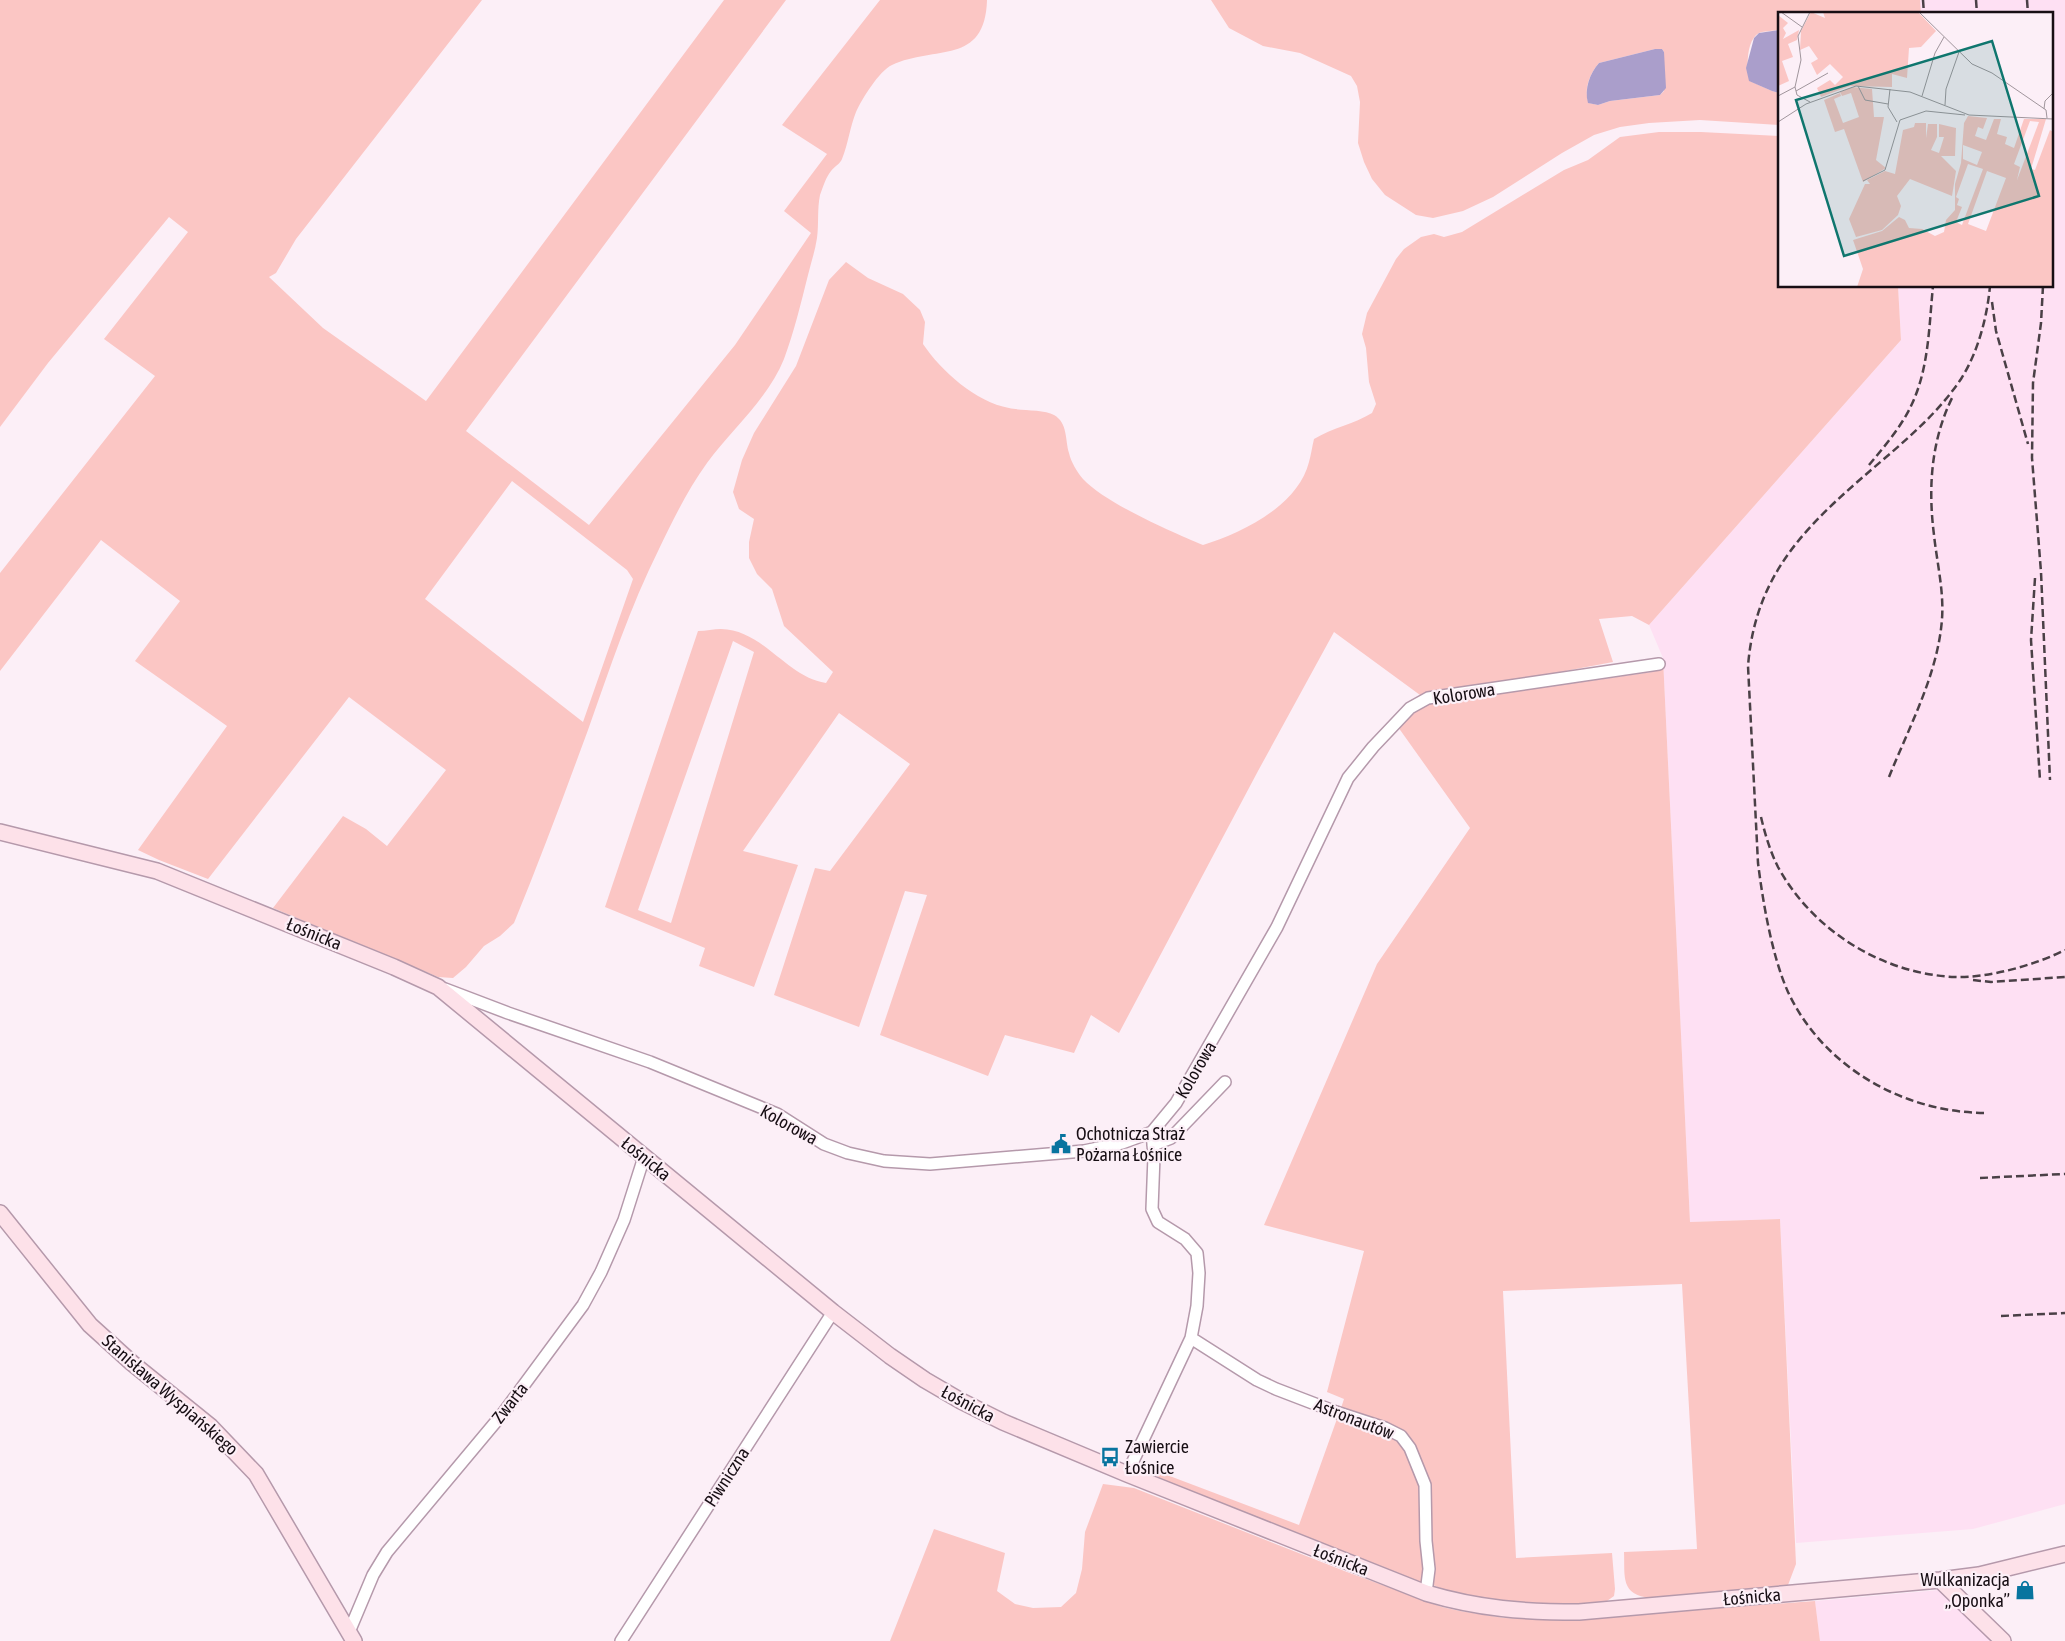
<svg xmlns="http://www.w3.org/2000/svg" width="2065" height="1641" viewBox="0 0 2065 1641" font-family="'Asap Condensed',sans-serif">
  <style>
    .built { fill: #fee0f3 }
    .green { fill: #fbc6c4; fill-rule: evenodd }
    .water { fill: #aa9ecb }
    .lines { fill: none; stroke-linecap: round; stroke-linejoin: round }
    .street-casing { stroke: #b599ab; stroke-width: 14 }
    .secondary-casing { stroke: #b599ab; stroke-width: 18 }
    .street { stroke: #fff; stroke-width: 11 }
    .secondary { stroke: #fde1e9; stroke-width: 15 }
    .rail { stroke: #4a4046; stroke-width: 2.5; stroke-dasharray: 8 4; stroke-linecap: butt }
    .labels { text-anchor: middle; stroke-width: 4.5; stroke-linejoin: round; paint-order: stroke }
    .street-label { font-size: 18px; fill: #170e14; stroke: #fceff7 }
    .poi-label { font-size: 18px; fill: #170e14; stroke: #fceff7; text-anchor: start }
    .inset-road { fill: none; stroke: #a0959c; stroke-width: 1 }
    .view { fill: #0f766e; fill-opacity: 0.15; stroke: #0f766e; stroke-width: 2.5 }
    .inset-edge { fill: none; stroke: #170e14; stroke-width: 2.5 }
  </style>
  <rect width="100%" height="100%" fill="#fceff7"/>
  <path class="built" d="M1884 0H2065V1504L1973 1529 1796 1543 1780 1219 1690 1222 1663 658 1649 625 1901 340 1898 286H2051V14H1885Z
    M1939 1590 1951 1597 1997 1641H1820L1815 1601Z"/>
  <path class="green" d="M0 0H482L296 239 276 273 269 277 323 328 426 401 724 0H786L466 431 589 525 735 345 811 233 784 211 827 154 782 125 880 0H987C985 66 935 45 892 65 879 71 862 99 856 112 850 127 848 144 842 159 840 164 835 166 831 171 826 177 823 187 820 195 817 210 819 224 817 238 815 251 811 263 808 275 801 303 794 332 784 359 768 399 732 429 707 463 688 489 673 520 659 549 630 607 610 668 588 730 564 795 540 860 514 923L500 936 484 946 466 967 453 978 438 977 431 974 273 908 343 816 366 829 387 846 446 770 349 697 208 879 159 860 138 850 227 726 135 661 180 601 101 540 0 671V573L155 376 104 339 188 232 169 217 48 363 0 427ZM512 481 627 570 633 579 583 722 425 599Z
    M1211 0H1920L1921 14H1779V30C1773 31 1764 31 1759 33 1746 40 1746 69 1750 81L1772 91 1779 93V125L1700 120 1649 123 1620 127 1594 135 1562 153 1493 197 1463 211 1433 218 1416 215 1385 195 1372 179 1364 162 1358 143 1360 102 1357 86 1351 76 1300 53 1263 46 1229 28ZM1655 49H1662L1664 52V91L1660 95 1610 101 1598 105 1589 103C1583 90 1590 73 1599 63Z
    M1659 132H1701L1779 136V286H1898L1901 340 1649 625 1632 616 1599 619 1613 662 1502 683 1420 695 1334 632 1258 771 1119 1033 1091 1015 1074 1053 1005 1035 988 1076 880 1035 927 895 905 891 859 1027 774 995 815 868 830 871 910 764 839 713 743 851 798 865 754 987 699 966 705 948 605 907 698 631C706 631 714 629 721 629 764 630 786 677 826 683L833 672 784 626 772 589 757 574 749 558V542L754 519 739 509 733 492 742 460 754 433 796 366 829 280 846 262 868 278 903 294 920 310 925 322 923 344C941 371 976 402 1009 408 1021 411 1044 409 1054 415 1068 423 1065 440 1069 453 1071 462 1077 472 1083 479 1105 503 1172 532 1203 545 1242 533 1298 506 1309 462 1311 455 1312 447 1314 439 1332 428 1354 424 1372 413L1376 404 1369 382 1366 348 1362 334 1367 313 1396 259 1404 249 1421 237 1434 234 1444 237 1462 232 1564 170 1588 160 1620 137ZM733 641 754 652 671 923 638 910Z
    M1663 658 1690 1222 1780 1219 1796 1564 1788 1585 1651 1598C1620 1595 1625 1577 1624 1552L1697 1549 1682 1284 1503 1291 1516 1558 1612 1553 1615 1589 1614 1596 1607 1601 1593 1603 1515 1605 1487 1602 1447 1591 1433 1585 1428 1488 1412 1444 1341 1408 1344 1399 1327 1392 1364 1251 1264 1225 1377 964 1470 828 1398 727 1414 711 1428 704 1652 672 1660 666Z
    M1338 1416C1358 1423 1386 1428 1401 1443 1428 1468 1429 1550 1422 1584L1145 1474 1138 1464 1299 1525Z
    M1103 1484 1134 1488 1347 1572 1442 1607 1460 1611 1504 1618 1559 1620 1815 1601 1820 1641H890L934 1529 1005 1553 997 1591 1015 1604 1033 1608 1061 1607 1076 1593 1082 1569 1085 1532Z"/>
  <path class="water" d="M1779 30V93L1772 91 1749 81 1746 68 1754 38 1759 33Z
    M1655 49H1662L1664 52 1666 88 1660 95 1610 101 1598 105 1588 103C1584 89 1590 73 1599 63Z"/>
  <g class="lines">
    <defs>
      <path id="street" d="M445 989 508 1013 650 1062 777 1114 824 1144 848 1153 884 1161 930 1164 1084 1151 1122 1143 1152 1132 1176 1103 1277 927 1348 778 1373 747 1410 708 1428 698 1659 664
        M1153 1145 1171 1138 1225 1082
        M1191 1338 1257 1380 1276 1389 1336 1412 1385 1428 1401 1436 1410 1448 1425 1485 1426 1541 1429 1569 1426 1593
        M1127 1474 1191 1338 1197 1306 1199 1273 1197 1253 1185 1239 1158 1222 1152 1209 1154 1156 1152 1132
        M349 1632 373 1575 387 1552 504 1412 583 1305 601 1272 624 1220 644 1157
        M621 1641 833 1312"/>
      <path id="secondary" d="M0 832 157 871 394 967 438 987 833 1312 890 1356 925 1380 961 1401 1003 1422 1127 1474 1426 1593C1480 1609 1524 1612 1579 1612L1940 1580 1979 1575 2065 1554
        M0 1213 90 1325 132 1363 210 1426 256 1474 354 1641
        M1940 1580 2003 1641"/>
    </defs>
    <use href="#street" class="street-casing"/>
    <use href="#secondary" class="secondary-casing"/>
    <use href="#street" class="street"/>
    <use href="#secondary" class="secondary"/>
    <path class="rail" d="M1923 0 1924 14
      M1976 0 1977 14
      M2027 0 2028 14
      M2043 286 2041 323 2033 383 2032 458 2041 572 2050 780
      M1992 302 1996 331 2028 444
      M1869 465C1884 447 1901 427 1911 406 1929 369 1929 326 1933 286
      M2035 578 2031 640 2040 780
      M1889 777C1909 727 1938 674 1942 619 1944 591 1937 563 1934 535 1928 488 1931 441 1952 398
      M1761 817C1765 834 1770 851 1778 867 1813 931 1883 974 1955 977 1989 978 2035 965 2065 950
      M1973 980 1991 982 2065 977
      M1984 1113C1903 1112 1823 1067 1788 992 1772 956 1763 903 1758 863L1748 666C1756 567 1814 519 1885 458 1913 434 1940 410 1961 379 1978 352 1987 318 1990 286
      M1980 1178 2065 1174
      M2001 1316 2065 1313"/>
  </g>
  <defs>
    <symbol id="civic-bare" viewBox="-9 -9 18 18"><path d="M-.6-6.5H3V-4.5H.6V-3L4-1V1h2V6H-6V1h2V-1L-.6-3ZM-1.2 2.5V6h2.4V2.5Z" fill="#08749f" stroke="#fceff7" stroke-width="2.5" paint-order="stroke"/></symbol>
    <symbol id="bus-bare" viewBox="-9 -9 18 18"><path d="M-5-6H5V4H4V6H2V4H-2V6H-4V4H-5ZM-3.5-4V0h7V-4ZM-3.5 1.2v1.5H-2V1.2ZM2 1.2v1.5H3.5V1.2Z" fill="#08749f" stroke="#fceff7" stroke-width="2.5" paint-order="stroke"/></symbol>
    <symbol id="shop-bare" viewBox="-9 -9 18 18"><path d="M-5-2.5h2.3a2.7 3.5 0 0 1 5.4 0H5L5.5 6h-11ZM-1.5-2.5h3a1.5 2.3 0 0 0-3 0Z" fill="#08749f" stroke="#fceff7" stroke-width="2.5" paint-order="stroke"/></symbol>
  </defs>
  <g fill-rule="evenodd">
    <use href="#civic-bare" x="1047" y="1130" width="28" height="28"/>
    <use href="#bus-bare" x="1096" y="1443" width="28" height="28"/>
    <use href="#shop-bare" x="2011" y="1576" width="28" height="28"/>
  </g>
  <g class="labels">
    <g class="street-label">
      <text transform="translate(1464 694) rotate(-9)" y="6">Kolorowa</text>
      <text transform="translate(314 934) rotate(22)" y="6">Łośnicka</text>
      <text transform="translate(1196 1070) rotate(-60)" y="6">Kolorowa</text>
      <text transform="translate(789 1125) rotate(29)" y="6">Kolorowa</text>
      <text transform="translate(646 1159) rotate(39)" y="6">Łośnicka</text>
      <text transform="translate(170 1395) rotate(41)" y="6">Stanisława Wyspiańskiego</text>
      <text transform="translate(510 1403) rotate(-52)" y="6">Zwarta</text>
      <text transform="translate(968 1404) rotate(28)" y="6">Łośnicka</text>
      <text transform="translate(1354 1419) rotate(21)" y="6">Astronautów</text>
      <text transform="translate(727 1477) rotate(-57)" y="6">Piwniczna</text>
      <text transform="translate(1341 1560) rotate(21)" y="6">Łośnicka</text>
      <text transform="translate(1752 1597) rotate(-5)" y="6">Łośnicka</text>
    </g>
    <g class="poi-label">
      <text x="1076" y="1140">Ochotnicza Straż<tspan x="1076" dy="21">Pożarna Łośnice</tspan></text>
      <text x="1125" y="1453">Zawiercie<tspan x="1125" dy="21">Łośnice</tspan></text>
      <text x="2010" y="1586" text-anchor="end">Wulkanizacja<tspan x="2010" dy="21">„Oponka”</tspan></text>
    </g>
  </g>
  <g transform="translate(1778 12)">
    <rect width="275" height="275" fill="#fceff7"/>
    <path d="M33 0 47 6 45 0H140L158 19 143 35 131 36 129 66 114 62V75L72 74 43 85 39 76 52 68 57 73 65 65 52 52 39 63 33 51 40 47 31 34 22 38 23 19ZM0 3 10 11 5 16 8 21 5 27 21 18 19 28 10 32 15 45 4 49 11 69 0 74ZM74 75 94 77 96 105H106L98 148 108 156 85 170 66 117 57 120 46 88 62 81 63 84 56 87 65 111 81 105 73 81 64 84 62 80ZM190 104 209 106 205 117 200 115 197 124 208 128 216 107H223L219 122 229 125 227 132 236 136 246 107H268L253 157 257 158 272 118 275 120V275H79L85 257 75 228 104 219 121 205 127 208 131 216 144 217 157 224 166 220 168 208 177 198V172L183 151 186 111ZM252 109 261 110 239 168 242 155 236 152ZM185 133 204 140 199 153 185 147ZM190 152 205 157 184 213 178 210 184 195 179 193 181 187 178 185ZM209 159 228 166 208 219 190 212ZM137 111H148V126L150 112H159V125L153 138 161 141 166 125H161V112L178 116 177 144H163L178 159 174 184 132 167 119 184 123 194 120 203 104 218 78 225 71 207 87 172H92L89 168 107 159 117 162 125 118 136 115Z" fill="#fbc6c4" fill-rule="evenodd"/>
    <path class="inset-road" d="M3 0 24 15M141 0 194 52 214 61 268 98 269 106M80 74 87 88 110 92M112 77 110 95 119 110M18 79 50 61M0 84 17 75M144 84 157 41 166 25M32 90 19 83 17 75 23 48 20 24 32 0M167 93 168 77 181 40M266 97 267 89 275 81M0 110 28 92 78 74 132 80 191 103 275 107M85 169 107 158 122 108 148 99 187 103"/>
    <path class="view" d="M214 29 261 184 66 244 18 88Z"/>
    <rect width="275" height="275" class="inset-edge"/>
  </g>
</svg>
